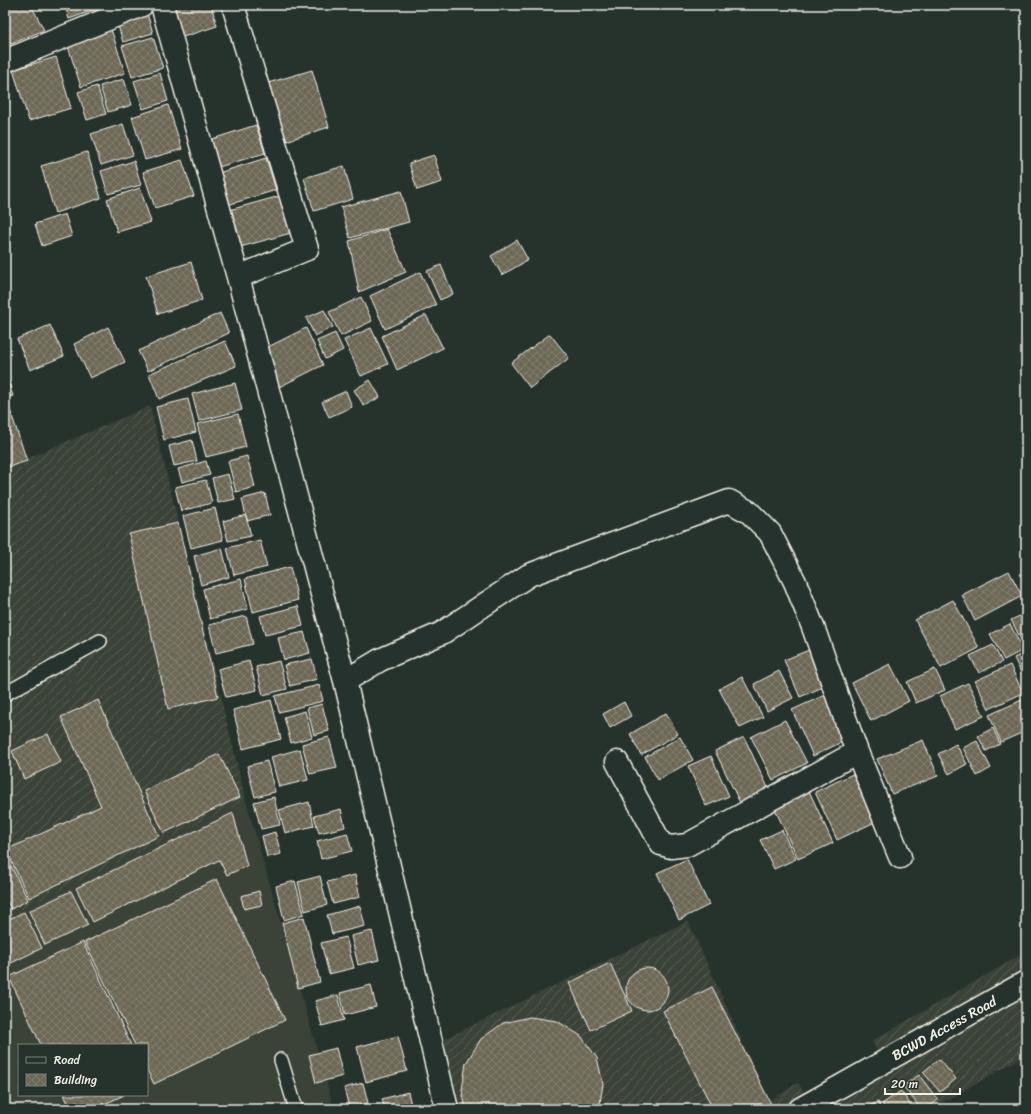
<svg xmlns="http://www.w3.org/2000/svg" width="1031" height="1114" viewBox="0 0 1031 1114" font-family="Sriracha,sans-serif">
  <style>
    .built { fill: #3b4339; fill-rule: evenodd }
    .industrial { fill: url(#industrial-furrows) }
    .building { fill: url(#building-cross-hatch); stroke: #f4f1e8 }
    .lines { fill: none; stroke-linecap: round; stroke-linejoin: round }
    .lane-casing { stroke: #f4f1e8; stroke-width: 16 }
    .street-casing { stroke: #f4f1e8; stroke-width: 25 }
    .lane { stroke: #26332d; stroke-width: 13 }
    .street { stroke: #26332d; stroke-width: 22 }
    .labels { text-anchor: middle; stroke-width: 3; stroke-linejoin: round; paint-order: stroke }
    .street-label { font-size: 14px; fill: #f4f1e8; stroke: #26332d }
  </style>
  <defs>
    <pattern id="industrial-furrows" width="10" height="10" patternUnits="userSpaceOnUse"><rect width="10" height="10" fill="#3b4339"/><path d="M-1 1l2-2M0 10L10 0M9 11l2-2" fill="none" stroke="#585f56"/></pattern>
    <pattern id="building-cross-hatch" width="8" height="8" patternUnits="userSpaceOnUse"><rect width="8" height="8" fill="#6d6856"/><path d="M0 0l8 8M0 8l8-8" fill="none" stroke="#827e6e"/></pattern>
  </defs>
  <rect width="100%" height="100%" fill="#26332d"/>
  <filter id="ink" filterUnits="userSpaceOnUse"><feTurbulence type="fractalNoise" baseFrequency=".025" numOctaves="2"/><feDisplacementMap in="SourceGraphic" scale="8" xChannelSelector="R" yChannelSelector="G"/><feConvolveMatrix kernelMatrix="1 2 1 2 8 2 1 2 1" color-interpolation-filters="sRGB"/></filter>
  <g filter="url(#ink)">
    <path class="built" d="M246 801 334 1109H5V917ZM19 1045H147V1095H19Z"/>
    <path class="industrial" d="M150 406 246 801 5 917V468Z
      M688 921 769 1101 798 1083 805 1094 878 1053 872 1041 1026 952V1055L931 1109H457L440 1041Z"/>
    <path class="building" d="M5 5H31L44 30 11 44 5 32Z
      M65 5H108L69 19Z
      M169 5H211L217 26 177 39Z
      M146 10 153 33 123 42 116 19Z
      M111 29 125 73 81 87 67 43Z
      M153 37 163 68 132 77 122 46Z
      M56 57 71 108 29 121 13 70Z
      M312 70 329 127 286 141 268 83Z
      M160 73 168 101 143 109 134 81Z
      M124 79 132 105 108 112 100 86Z
      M97 86 106 114 87 120 78 92Z
      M168 105 182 149 145 160 132 117Z
      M123 124 133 155 101 165 91 134Z
      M256 125 265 153 212 169 203 142Z
      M87 152 101 198 55 213 41 166Z
      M434 155 442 182 417 190 409 163Z
      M266 158 276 190 221 207 212 175Z
      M182 160 194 196 155 208 143 172Z
      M134 161 141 185 108 194 101 171Z
      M344 166 353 199 314 211 304 178Z
      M140 188 151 222 117 232 107 199Z
      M401 191 409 222 350 238 341 207Z
      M280 196 291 233 233 249 222 212Z
      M65 214 72 236 42 246 35 224Z
      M387 229 406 272 359 292 349 241Z
      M517 240 528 260 502 275 491 256Z
      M191 262 202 300 158 314 146 276Z
      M441 265 453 294 440 300 427 271Z
      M420 272 436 305 385 329 370 296Z
      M361 297 372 321 341 336 329 312Z
      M324 310 333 327 315 336 306 318Z
      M220 313 229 333 148 371 138 351Z
      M426 315 443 348 397 370 382 336Z
      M50 325 64 356 30 370 17 339Z
      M108 327 125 362 90 378 74 344Z
      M306 328 323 365 277 388 260 351Z
      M371 328 388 364 361 376 344 340Z
      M335 333 343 350 325 359 317 341Z
      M550 334 569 358 530 388 511 363Z
      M225 341 236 366 159 399 149 374Z
      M5 372 13 396 5 398Z
      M370 380 380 397 364 406 354 390Z
      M235 383 242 410 199 421 192 394Z
      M346 391 352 407 329 417 322 402Z
      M188 399 196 432 164 440 156 407Z
      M9 407 27 461 5 468V408Z
      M238 414 246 447 206 457 197 424Z
      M192 440 197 461 174 466 169 446Z
      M247 456 255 487 236 492 228 461Z
      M206 461 210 475 182 482 178 469Z
      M228 474 235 499 218 503 212 478Z
      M206 480 212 503 181 511 175 487Z
      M265 493 270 515 247 521 242 499Z
      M215 508 223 540 191 548 183 516Z
      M246 515 251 536 228 541 223 521Z
      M178 523 218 697 168 709 129 534Z
      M260 540 267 567 234 575 227 548Z
      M222 548 229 577 201 585 194 556Z
      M290 567 298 600 253 612 245 579Z
      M1009 571 1022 596 975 621 962 595Z
      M241 579 248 609 210 619 203 589Z
      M953 600 979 648 941 668 915 620Z
      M298 606 303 626 265 635 260 616Z
      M1026 613V647H1025L1011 620Z
      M246 616 253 644 216 653 209 625Z
      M1010 624 1023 650 1004 660 990 634Z
      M304 632 310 653 284 660 278 638Z
      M993 645 1002 662 979 673 970 656Z
      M809 650 825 686 800 697 784 660Z
      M1026 652V683L1014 658Z
      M312 659 317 679 290 686 284 665Z
      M249 661 257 690 226 697 218 669Z
      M279 661 287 689 263 695 256 667Z
      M890 664 909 701 871 721 852 683Z
      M1010 665 1023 693 989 709 975 681Z
      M935 669 945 690 916 703 907 682Z
      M779 671 793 698 767 711 754 684Z
      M742 677 763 717 740 728 719 689Z
      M968 683 984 716 955 729 940 696Z
      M319 685 323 701 279 712 275 696Z
      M825 695 846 740 813 756 792 710Z
      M1026 698V731L1001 742 989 715Z
      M98 700 159 836 29 898 6 850 101 806 61 717Z
      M271 700 281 739 243 749 233 710Z
      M624 702 631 716 610 728 603 714Z
      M322 704 329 731 314 735 307 708Z
      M305 711 312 737 291 743 284 717Z
      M666 713 678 734 641 755 630 734Z
      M785 720 807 763 773 780 751 737Z
      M993 728 1000 744 986 751 978 736Z
      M48 734 61 762 24 779 12 751Z
      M329 737 337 768 310 774 302 744Z
      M680 737 693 760 658 780 645 757Z
      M744 737 771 794 742 807 715 751Z
      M923 740 938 776 892 794 877 759Z
      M977 741 991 768 977 776 963 748Z
      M956 744 967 764 949 774 938 754Z
      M300 749 308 780 279 787 271 757Z
      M219 754 240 797 164 833 144 791Z
      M711 756 729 796 706 806 688 766Z
      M267 761 275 792 255 797 247 766Z
      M855 773 877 821 837 840 815 792Z
      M809 791 833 843 798 859 774 807Z
      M274 797 280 825 261 829 254 802Z
      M309 802 314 826 285 833 279 810Z
      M341 809 345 827 319 833 314 816Z
      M233 813 247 866 227 875 219 860 93 922 76 888Z
      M782 830 796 859 774 869 760 840Z
      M275 832 281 854 267 857 262 836Z
      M347 833 352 851 321 859 317 841Z
      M6 856 28 900 11 909 5 897V857Z
      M687 859 709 905 679 920 657 873Z
      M355 875 360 897 333 904 327 882Z
      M320 876 327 905 305 911 298 882Z
      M217 879 285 1020 154 1084 147 1070V1045H135L85 942Z
      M295 881 304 914 284 920 276 886Z
      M71 891 88 925 45 945 29 911Z
      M259 891 262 905 244 909 241 896Z
      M360 906 365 926 332 934 327 915Z
      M24 912 42 948 5 966V921Z
      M304 917 320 982 298 988 282 923Z
      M372 931 379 960 358 965 351 936Z
      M346 937 354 968 329 974 321 943Z
      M83 942 131 1045H41L9 977Z
      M610 963 632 1011 591 1030 569 983Z
      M626 989a21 21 0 1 1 42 0a21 21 0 1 1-42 0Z
      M371 985 376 1007 345 1015 340 993Z
      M712 987 773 1108 772 1109H713L663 1011Z
      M338 995 344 1020 322 1026 315 1001Z
      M530 1017 557 1021 581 1036 597 1058 603 1084 599 1109H466L462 1090 466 1063 481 1039 503 1023Z
      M398 1036 407 1071 366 1082 357 1047Z
      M336 1048 343 1076 316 1083 309 1055Z
      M939 1059 956 1079 940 1092 923 1072Z
      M919 1075 938 1100 926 1109H921L903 1086Z
      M363 1083 368 1103 349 1108 344 1088Z
      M901 1091 913 1109H886L882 1104Z
      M408 1092 412 1109H385L382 1099Z
      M64 1095H124L94 1109H71Z
      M878 1102 881 1109H862Z
      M379 1105 380 1109H363Z"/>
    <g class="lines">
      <defs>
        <path id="lane" d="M5 694 100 641
          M281 1060 296 1109"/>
        <path id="street" d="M162 5 238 277 345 681 447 1109
          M233 5 307 249 238 277
          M5 61 142 5
          M345 681 380 660 442 633 529 575 729 501 749 512 770 533 795 582 813 627 857 752 900 857
          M617 762 661 844 671 847 687 845 857 752
          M800 1109 1026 982"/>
      </defs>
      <use href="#lane" class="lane-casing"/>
      <use href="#street" class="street-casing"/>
      <use href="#lane" class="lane"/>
      <use href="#street" class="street"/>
    </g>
  </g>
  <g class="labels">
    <g class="street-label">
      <text transform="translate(944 1028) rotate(-29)" y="5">BCWD Access Road</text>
    </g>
  </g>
  <rect width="1031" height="1114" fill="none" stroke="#26332d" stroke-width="20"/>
  <rect x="10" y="10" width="1011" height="1094" fill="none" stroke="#f4f1e8" stroke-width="1.5" filter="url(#ink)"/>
  <rect x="18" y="1044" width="130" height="52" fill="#26332d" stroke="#787f78"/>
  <rect x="26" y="1057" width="20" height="6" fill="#26332d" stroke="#787f78"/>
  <text x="54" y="1064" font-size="12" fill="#f4f1e8">Road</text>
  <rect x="26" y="1074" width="20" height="12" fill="url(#building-cross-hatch)" stroke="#787f78"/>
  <text x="54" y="1084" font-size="12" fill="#f4f1e8">Building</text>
  <path d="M885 1088v6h75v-6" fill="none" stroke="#f4f1e8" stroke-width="2"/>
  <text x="891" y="1088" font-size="12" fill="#f4f1e8" stroke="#26332d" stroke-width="3" paint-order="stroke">20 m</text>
</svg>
